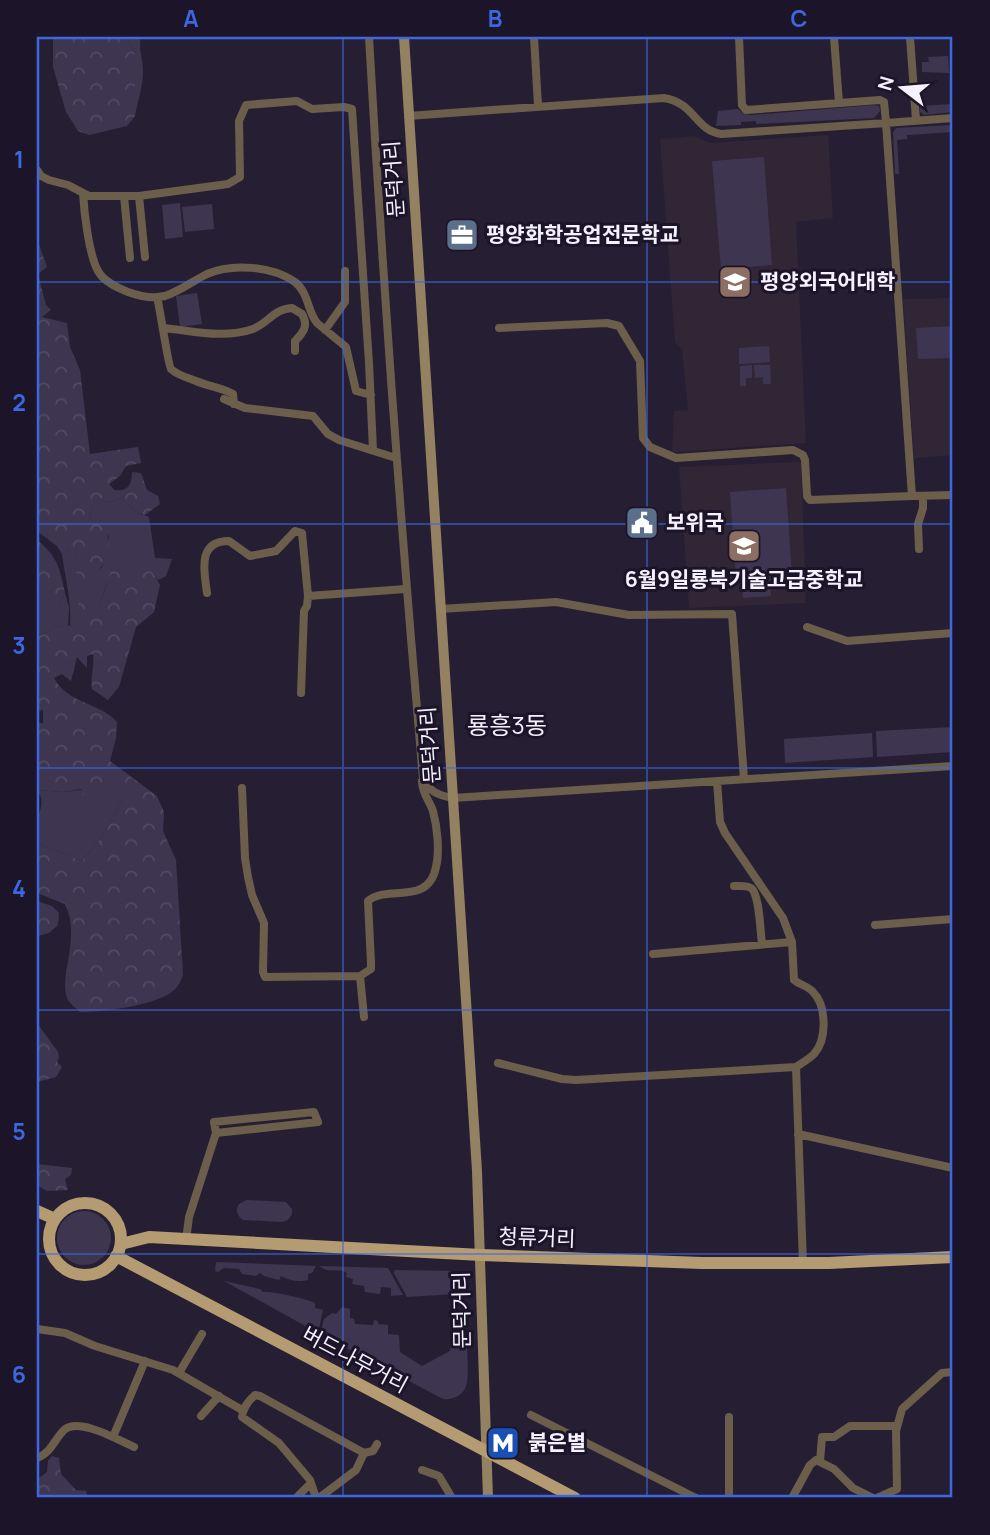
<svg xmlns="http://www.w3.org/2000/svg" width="990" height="1535" viewBox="0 0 990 1535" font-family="Manrope,'Noto Sans KR',sans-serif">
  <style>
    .education { fill: #302635 }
    .grass { fill: #3e3650 }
    .forest { fill: url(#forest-crowns) }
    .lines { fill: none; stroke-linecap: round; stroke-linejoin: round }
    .street { stroke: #6b5f4b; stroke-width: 8 }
    .secondary { stroke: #948161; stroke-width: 10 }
    .primary { stroke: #b49b71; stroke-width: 12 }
    .grid { fill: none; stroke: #3d67de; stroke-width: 2; stroke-opacity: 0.55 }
    .labels { text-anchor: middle; stroke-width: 6; stroke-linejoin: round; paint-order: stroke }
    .street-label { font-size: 21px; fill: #f5f2fe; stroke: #1c152a }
    .poi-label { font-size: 21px; font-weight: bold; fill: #f5f2fe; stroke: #1c152a; text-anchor: start }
    .quarter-label { font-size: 24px; fill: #f5f2fe; stroke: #1c152a }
    .neatline { fill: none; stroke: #3d67de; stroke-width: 2.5 }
    .grid-label { font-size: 23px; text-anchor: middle; font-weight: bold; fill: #3d67de }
  </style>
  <defs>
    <pattern id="forest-crowns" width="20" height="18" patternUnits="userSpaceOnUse" patternTransform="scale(1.75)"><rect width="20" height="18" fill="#3e3650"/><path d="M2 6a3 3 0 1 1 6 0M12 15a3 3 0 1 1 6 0" fill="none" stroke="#514a62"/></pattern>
  </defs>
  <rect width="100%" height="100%" fill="#261f34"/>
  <path class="education" d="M828 135 833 218 796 222 806 443 672 452 674 411 688 410 682 350 675 342 660 139 693 136 711 143Z
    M953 298V455L914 458 903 299Z
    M801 462 806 603 689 608 679 467Z"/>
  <path class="grass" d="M125 37H141C138 49 143 58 143 71 143 86 138 100 135 116V53Z
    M948 56 949 73 922 72V62H929L928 57Z
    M953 104V112L924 115 920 112V106Z
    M874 105 879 106 880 111 874 118 756 124V121L741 122V125L716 126 718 111 738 109 744 114 752 115Z
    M953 125V132L907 135V139L897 140 899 174H895L893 132 896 128Z
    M764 157 772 265 721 269 712 161Z
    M180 203 183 237 165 239 162 205Z
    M212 204 214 229 185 232 182 207Z
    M197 293 202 324 180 327 176 296Z
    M953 326V358L918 359 916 328Z
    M769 346 770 362 739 364V348Z
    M752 365V378H746V386H740V366Z
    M754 365H770L771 384H763V377L755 378Z
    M786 488 792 575 736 579 730 492Z
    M101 498 106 503 121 498 137 513 149 517 155 558 172 559 166 576 158 580 152 570 106 585 100 604 74 625H70C72 601 65 578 62 554L70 549H74L85 582 102 567 109 536 96 522 89 519 95 502Z
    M770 580 771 596 743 598 742 582Z
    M39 585 60 603 65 593 69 607 68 626 55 627 37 637V586Z
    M953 727V752L877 757 876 731Z
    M872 733 873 757 785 763 784 739Z
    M108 787H118L123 798 101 838 82 861 37 843C37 837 36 830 37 824 39 810 46 802 37 790L63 792Z
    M247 1200 286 1202 292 1209C293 1216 289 1221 282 1222L243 1220C237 1216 235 1210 239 1204Z
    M57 1238a27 27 0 1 1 54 0a27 27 0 1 1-54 0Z
    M216 1262 316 1266 312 1273 308 1274V1280C297 1282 291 1281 281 1276L279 1280 264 1276 260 1273 256 1276 242 1274 239 1269 224 1268 218 1272 215 1271Z
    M320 1266 388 1268 403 1295 391 1296V1288L381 1287 380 1294 365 1292 364 1286 352 1284 353 1279 346 1277 347 1273C338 1267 327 1274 320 1266Z
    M395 1270 453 1271 457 1276 455 1294 407 1297 394 1273Z
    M224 1281 260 1289 263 1292C273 1291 308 1299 315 1303V1308L323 1310 318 1333Z
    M342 1307 350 1309V1318L354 1319 355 1324 373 1325 374 1320 378 1321V1324L388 1325V1334L399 1335 400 1352 422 1366 450 1351 453 1326H466C466 1338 470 1376 466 1386 463 1396 452 1400 443 1399L320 1334 324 1319 332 1313 336 1314Z"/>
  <path class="forest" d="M53 37H125L135 53V116L127 126 89 135 78 131 66 112 53 67Z
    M37 239 47 267 38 274 46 305 51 310 42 317 67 323 70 347 80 370 90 454 138 447 141 463 126 466 120 476 109 484 114 490C128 492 132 485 132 472L141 473 147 490 158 496 160 504 145 515 137 513 121 498 106 503 101 498 95 502 89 519 104 525C115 546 105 570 85 582L71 567 70 561 74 556 77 557 74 550 70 549 62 554 57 546 37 531Z
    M37 540C57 556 60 568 65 593L60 603 49 600 39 585 37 586Z
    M136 566 152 570 160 585 154 612 136 627 119 687 108 700 92 689C90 676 95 666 93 654L87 656V668L77 657 71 681 62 674 54 678C68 704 99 702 117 722L116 738 110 761 157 796 164 812 163 831 176 860 183 975C181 980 178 987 174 990 159 1005 102 1012 80 1012 77 1009 71 1004 68 1000 57 979 82 938 65 904L37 893V843L82 861 101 838 123 798 117 787H108L95 797 83 795 81 789 63 792 37 790V741L39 740 37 723H43V710L37 711V637L55 627 74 625 79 601 92 600 100 604 111 571Z
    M37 901 52 906 59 913 58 925 49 933 37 936Z
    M37 1023 58 1052 59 1057 57 1062 62 1067 56 1077 37 1082Z
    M37 1164 72 1168 71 1175 65 1179 68 1190 47 1191 37 1185Z
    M52 1456 59 1458 61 1474 76 1490 86 1491 88 1498H37V1480L47 1472 48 1461Z"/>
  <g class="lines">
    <path class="street" d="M369 37C383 284 401 531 423 778 430 792 437 795 453 798L953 766
      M534 37 538 106
      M739 37 742 105 746 110 880 100 884 102 886 123 953 118
      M834 37 839 103
      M910 37 916 120
      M408 116 664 98C695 103 695 130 721 134L886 123 912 496 953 495
      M37 170 41 176 49 180 68 185 89 196H139L228 184 240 177 239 121 246 105 297 101 312 109 344 107 352 109 369 363 373 450
      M83 193C84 212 89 255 98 271 104 282 118 288 128 292 139 296 153 299 165 296 180 291 193 281 207 274 232 263 272 266 295 282 309 293 307 311 317 323L346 347 356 391 371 395
      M124 196 130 258
      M139 196 145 257
      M157 297C160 308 168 365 171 369 177 375 188 378 196 381 207 386 223 388 233 394L234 404
      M164 328C194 331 224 339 253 329 268 323 274 309 292 308L302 314C309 326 303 333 295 341V351
      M499 328 607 323 619 326 640 361 643 438 650 447 676 458 793 450 803 455 805 460 807 496 810 500 912 496
      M325 330 345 302V271
      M224 399 245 408 313 416 328 434 339 440 396 458
      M919 549 918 524 923 508V496
      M207 593C204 571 197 541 229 541L250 556 276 551 295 531 302 533 308 596 307 606 304 611 301 693
      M308 596 406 589
      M440 609 556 602 629 615 732 614 744 779
      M807 627 847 641 953 633
      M717 781 720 822 725 833 783 918 792 942 794 980C800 985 808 986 813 992 827 1006 827 1040 814 1054 809 1059 802 1063 796 1067
      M242 788 245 858 248 877 252 895 264 923 263 972 265 977 360 976
      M734 886C740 886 747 885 751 888 760 895 760 932 762 943
      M875 925 953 919
      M653 954 792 942
      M364 1017 360 976 371 969V963L368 901C387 884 428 907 436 867 440 851 437 826 433 811 429 800 422 793 422 781
      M498 1063 562 1079 576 1080 796 1067 803 1264
      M798 1134 953 1168
      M186 1240 189 1217 216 1133 214 1122 314 1112 318 1122 216 1133
      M37 1329 65 1333 95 1346 173 1370 242 1410
      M179 1373 202 1334
      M531 1415 696 1498
      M201 1416 219 1396
      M729 1417V1498
      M113 1437 145 1361
      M37 1458C51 1453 54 1440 64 1430 79 1417 118 1440 134 1447
      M820 1461 822 1437H834L850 1426H896
      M422 1470 439 1476 452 1498
      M296 1498 311 1483
      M316 1498 310 1480 279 1443 242 1417C243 1408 248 1401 255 1395L260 1396 364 1453
      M319 1498 356 1470 364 1453 373 1451 377 1444
      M792 1498 810 1465 816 1460 834 1469 853 1488 873 1498
      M877 1498 897 1489 896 1431 902 1409 942 1373 953 1372"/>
    <path class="secondary" d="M404 37 477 1171 488 1498"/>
    <path class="primary" d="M49 1239a36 36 0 1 1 72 0a36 36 0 1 1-72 0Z
      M37 1211 55 1219
      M121 1244 149 1237 481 1255 702 1263H829L953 1257
      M116 1256 575 1498"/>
  </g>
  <path class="grid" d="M343 37V1498M647 37V1498M37 282H953M37 524H953M37 768H953M37 1010H953M37 1254H953"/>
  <defs>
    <symbol id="office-square" viewBox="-11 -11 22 22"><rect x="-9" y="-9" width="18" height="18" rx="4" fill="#5c6f8a" stroke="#1c152a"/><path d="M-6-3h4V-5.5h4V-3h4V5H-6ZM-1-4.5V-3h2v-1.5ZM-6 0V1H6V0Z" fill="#fff"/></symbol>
    <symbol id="university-square" viewBox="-11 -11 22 22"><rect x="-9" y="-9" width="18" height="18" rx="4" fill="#8d6e63" stroke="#1c152a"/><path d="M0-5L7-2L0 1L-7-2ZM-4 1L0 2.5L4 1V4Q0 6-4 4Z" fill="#fff"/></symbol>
    <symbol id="civic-square" viewBox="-11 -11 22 22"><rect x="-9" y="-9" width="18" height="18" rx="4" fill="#5c6f8a" stroke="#1c152a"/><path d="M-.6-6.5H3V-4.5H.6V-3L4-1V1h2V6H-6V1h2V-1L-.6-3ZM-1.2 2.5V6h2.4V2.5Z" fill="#fff"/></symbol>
    <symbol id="school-square" viewBox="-11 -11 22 22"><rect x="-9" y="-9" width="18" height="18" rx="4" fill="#8d6e63" stroke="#1c152a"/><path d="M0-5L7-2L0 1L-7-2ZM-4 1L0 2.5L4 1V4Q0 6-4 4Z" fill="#fff"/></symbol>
    <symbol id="metro-square" viewBox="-11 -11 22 22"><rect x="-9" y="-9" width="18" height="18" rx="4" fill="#1a4fb4" stroke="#1c152a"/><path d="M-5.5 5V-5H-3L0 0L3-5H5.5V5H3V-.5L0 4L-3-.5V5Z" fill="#fff"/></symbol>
  </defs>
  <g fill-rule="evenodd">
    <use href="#office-square" x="443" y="216" width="38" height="38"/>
    <use href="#university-square" x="716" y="263" width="38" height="38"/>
    <use href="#civic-square" x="623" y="504" width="38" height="38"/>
    <use href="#school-square" x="725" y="527" width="38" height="38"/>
    <use href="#metro-square" x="484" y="1424" width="38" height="38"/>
  </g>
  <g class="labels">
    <g class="street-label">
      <text transform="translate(394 179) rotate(-94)" y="7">문덕거리</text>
      <text transform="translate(430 745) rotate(-94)" y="7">문덕거리</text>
      <text transform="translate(537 1238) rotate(2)" y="7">청류거리</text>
      <text transform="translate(462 1310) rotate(-91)" y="7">문덕거리</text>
      <text transform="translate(355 1360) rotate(28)" y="7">버드나무거리</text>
    </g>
    <g class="poi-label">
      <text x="486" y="242">평양화학공업전문학교</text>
      <text x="760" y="289">평양외국어대학</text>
      <text x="666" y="530">보위국</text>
      <text x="744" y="587" text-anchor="middle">6월9일룡북기술고급중학교</text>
      <text x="528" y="1450">붉은별</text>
    </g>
    <g class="quarter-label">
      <text x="507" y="734">룡흥3동</text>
    </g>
  </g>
  <rect width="990" height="1535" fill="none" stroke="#1c152a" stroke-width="77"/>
  <g transform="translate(902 88) rotate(286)" stroke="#1c152a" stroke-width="5" paint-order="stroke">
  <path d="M0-5L12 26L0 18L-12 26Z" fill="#f5f2fe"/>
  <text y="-10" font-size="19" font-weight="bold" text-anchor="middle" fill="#f5f2fe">N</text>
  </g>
  <rect x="38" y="38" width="913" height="1458" class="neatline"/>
  <g class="grid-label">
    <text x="191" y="27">A</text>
    <text x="495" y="27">B</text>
    <text x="799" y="27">C</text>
    <text x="19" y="168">1</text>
    <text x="19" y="411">2</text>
    <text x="19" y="654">3</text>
    <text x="19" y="897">4</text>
    <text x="19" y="1140">5</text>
    <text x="19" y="1383">6</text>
  </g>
</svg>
